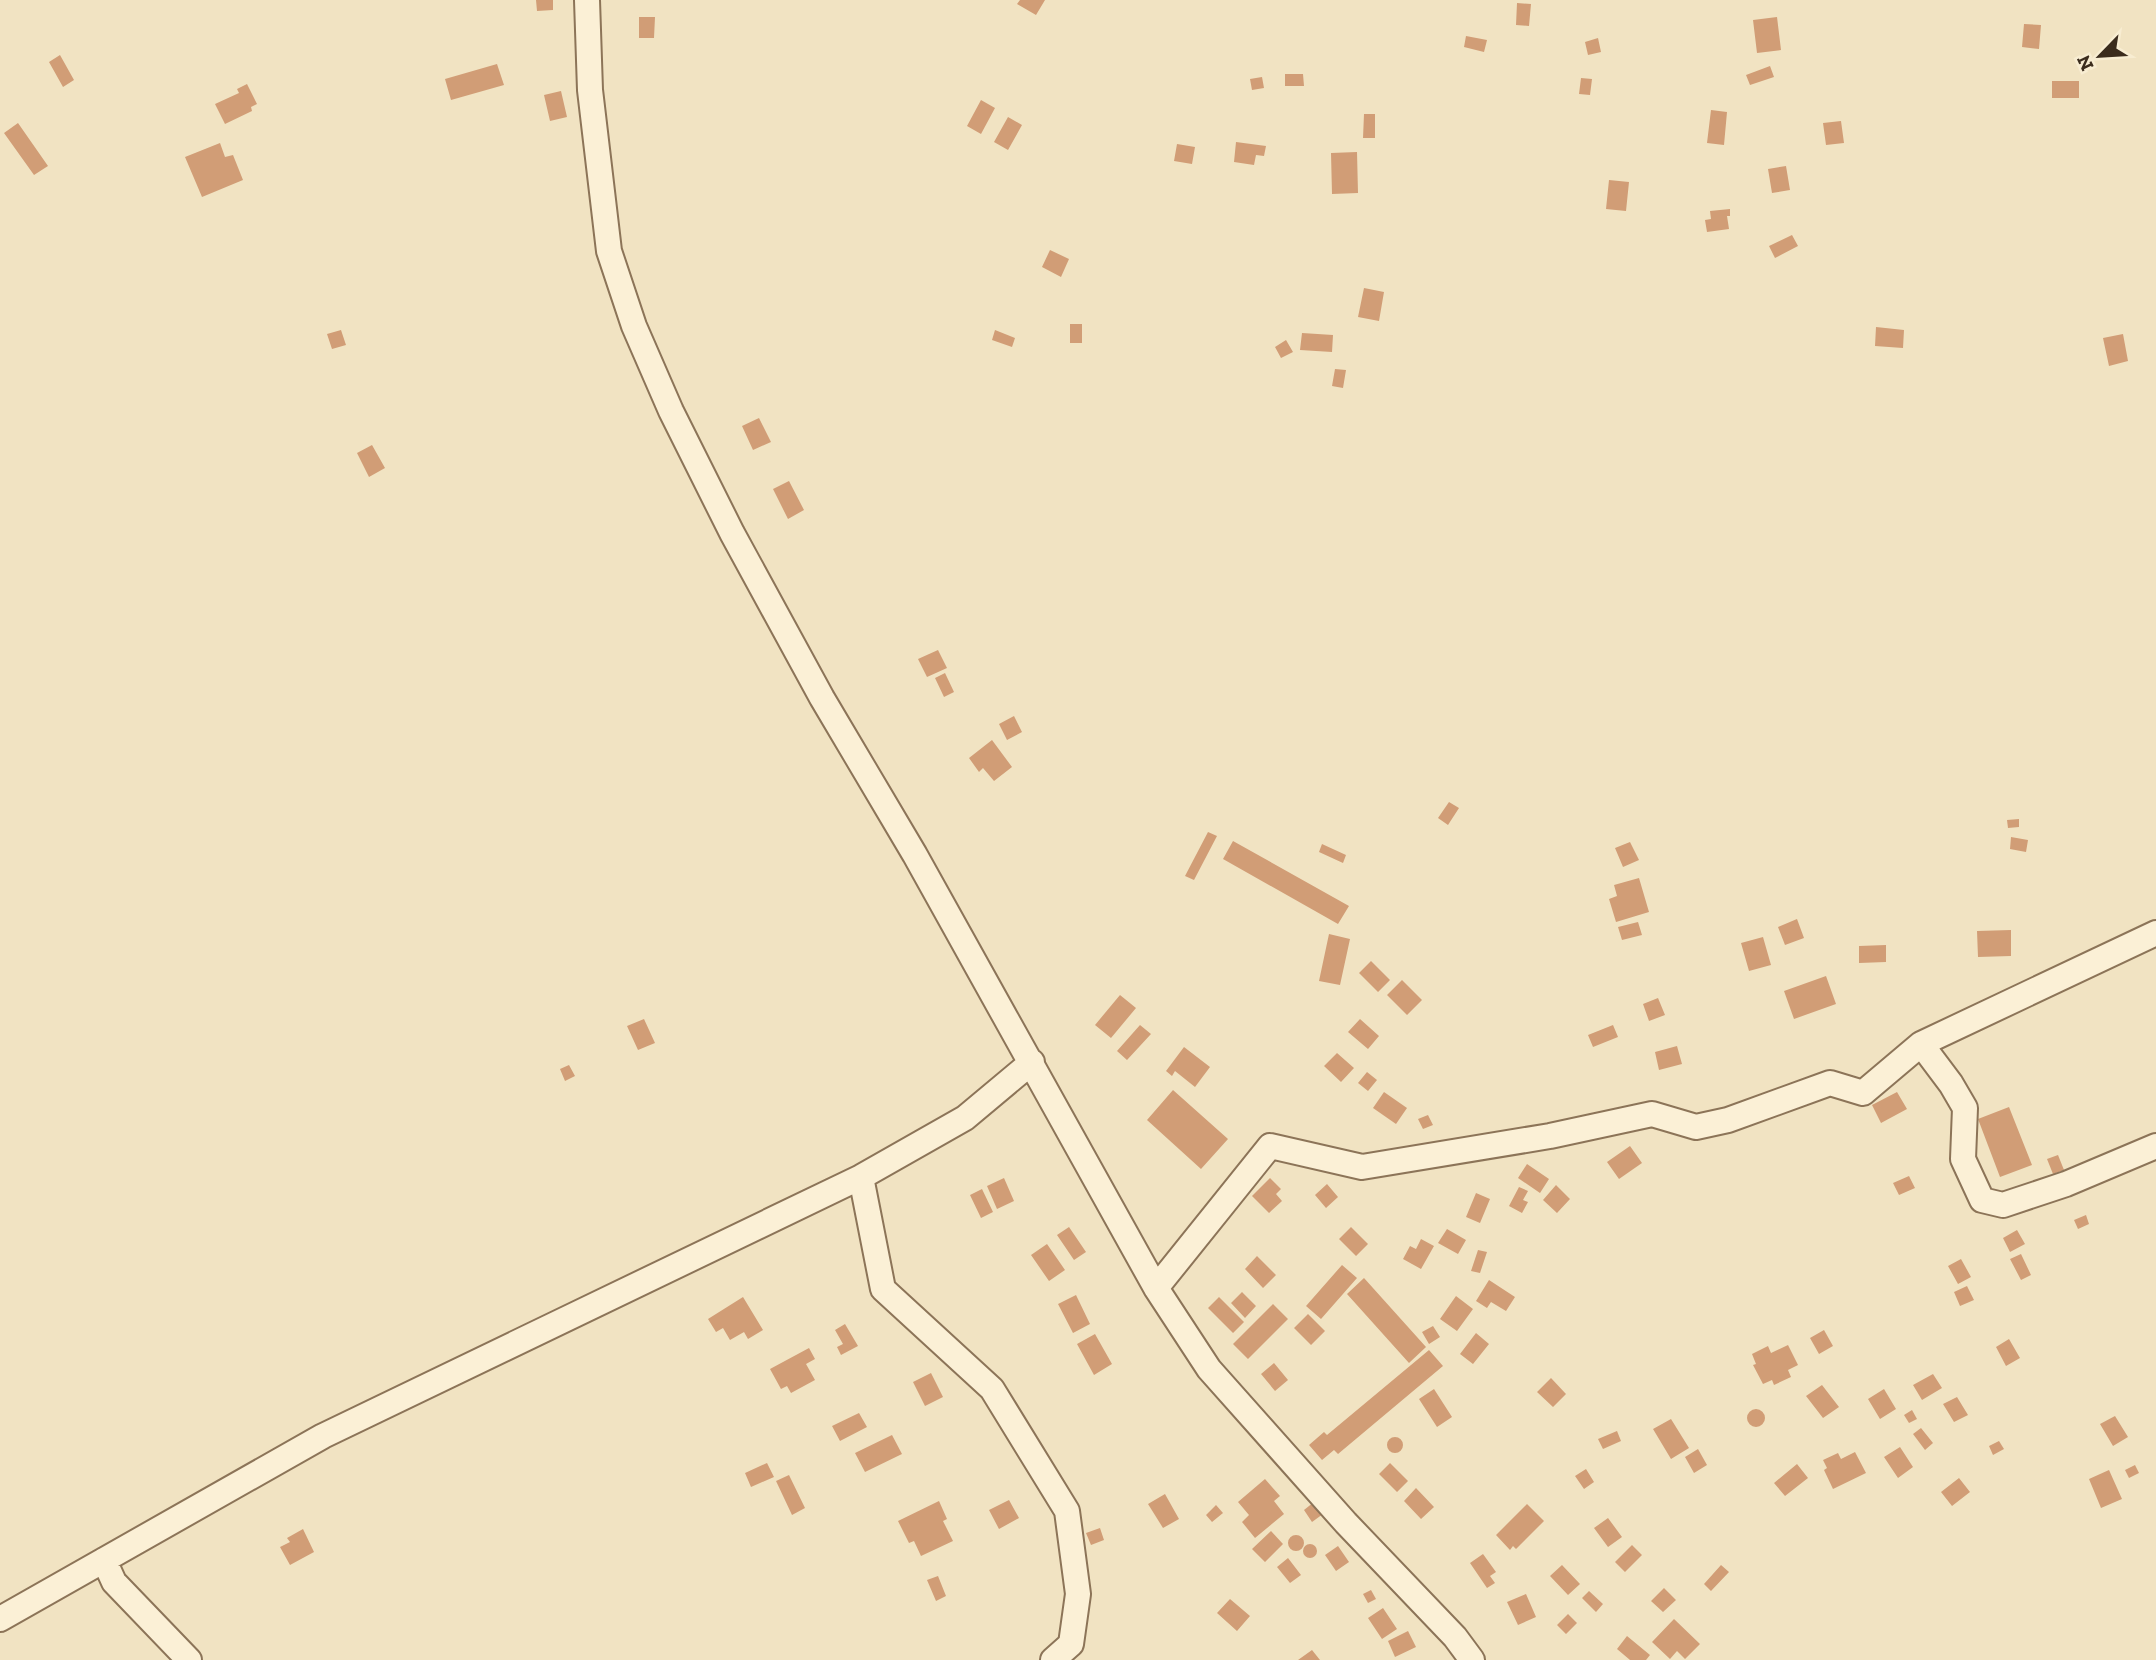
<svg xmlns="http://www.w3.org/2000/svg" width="2156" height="1660" viewBox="0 0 2156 1660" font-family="'Zilla Slab',serif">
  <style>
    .building { fill: #d19d76 }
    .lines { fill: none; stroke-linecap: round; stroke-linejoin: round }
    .minor-casing { stroke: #8c7458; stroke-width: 28 }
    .minor { stroke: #fbf0d6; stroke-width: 24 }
  </style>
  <rect width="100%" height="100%" fill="#f1e3c2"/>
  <path class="building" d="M536 0H553V10L537 11Z
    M1020 0H1045L1036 15 1017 4Z
    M1517 3 1531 4 1529 26 1516 25Z
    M639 17H655L654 38H639Z
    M1777 17 1781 50 1757 53 1753 20Z
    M2024 24 2041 25 2039 49 2022 47Z
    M1466 36 1487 40 1484 52 1464 47Z
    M1598 38 1601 52 1588 55 1585 42Z
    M60 55 74 80 63 87 49 62Z
    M497 64 504 85 451 100 445 79Z
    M1770 66 1774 77 1750 85 1746 75Z
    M1285 74H1303L1304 86H1285Z
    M1262 77 1264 88 1252 90 1250 79Z
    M1581 78 1592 79 1590 95 1579 94Z
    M2052 81H2079V98H2052Z
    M247 84 257 104 251 107 252 111 225 124 215 104 239 93 237 89Z
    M561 91 567 117 550 121 544 95Z
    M981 100 995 108 981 134 967 126Z
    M1711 110 1727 112 1724 145 1707 143Z
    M1364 114H1375V138H1363Z
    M1008 117 1022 125 1008 150 994 142Z
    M1841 121 1844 143 1826 145 1823 123Z
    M18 123 48 166 34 175 4 133Z
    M1236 142 1266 146 1264 156 1256 155 1254 165 1234 162Z
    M220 143 225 157 233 155 243 180 202 197 185 157Z
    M1177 144 1195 147 1192 164 1174 161Z
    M1357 152 1358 193 1332 194 1331 153Z
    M1786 166 1790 190 1772 193 1768 169Z
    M1609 180 1629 182 1626 211 1606 209Z
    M1730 209V216H1727L1729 229 1707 232 1705 220 1711 219 1710 211Z
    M1792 235 1798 246 1775 258 1769 246Z
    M1050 250 1069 259 1061 277 1042 267Z
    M1364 288 1384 292 1379 321 1358 317Z
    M1070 324H1082V343H1070Z
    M1876 327 1904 330 1903 348 1875 346Z
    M341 330 346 345 332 349 327 334Z
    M995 330 1015 338 1012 347 992 340Z
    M1302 333 1333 335 1332 352 1300 350Z
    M2123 334 2128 361 2109 366 2103 338Z
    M1286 340 1293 352 1281 358 1275 347Z
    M1335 369 1346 370 1343 388 1332 386Z
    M759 418 771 442 753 450 742 426Z
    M372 445 385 468 369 477 357 453Z
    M789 481 804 510 788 519 773 489Z
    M938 650 947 668 927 677 918 659Z
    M945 673 954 692 944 697 935 678Z
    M1014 716 1022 732 1007 740 999 724Z
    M992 740 1012 767 994 781 983 768 979 772 969 758Z
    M1449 802 1459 808 1448 825 1438 818Z
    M2019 819V827L2008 828 2007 820Z
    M1208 832 1217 836 1194 880 1185 876Z
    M2011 837 2028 840 2026 852 2010 849Z
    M1233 841 1349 906 1338 924 1223 859Z
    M1630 842 1639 860 1623 867 1615 848Z
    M1322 844 1346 855 1343 863 1319 852Z
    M1639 878 1649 912 1616 922 1609 899 1617 896 1614 885Z
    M1797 919 1804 938 1785 945 1778 927Z
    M1638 922 1642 935 1622 940 1618 927Z
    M2011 930V956L1978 957 1977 931Z
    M1329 934 1350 939 1340 985 1319 981Z
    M1763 937 1771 965 1749 971 1741 943Z
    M1886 945V962L1859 963V946Z
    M1371 961 1390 980 1378 992 1359 973Z
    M1826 976 1836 1004 1794 1019 1784 991Z
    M1402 980 1422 1000 1407 1015 1387 995Z
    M1120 995 1136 1008 1111 1038 1095 1025Z
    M1658 998 1665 1015 1649 1021 1643 1004Z
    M644 1019 655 1043 638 1050 627 1026Z
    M1360 1019 1379 1036 1368 1049 1348 1032Z
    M1140 1025 1151 1034 1127 1060 1117 1051Z
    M1613 1025 1618 1037 1593 1047 1588 1035Z
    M1677 1046 1682 1064 1659 1070 1655 1052Z
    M1184 1047 1210 1067 1195 1087 1175 1071 1172 1076 1166 1071Z
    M1337 1053 1354 1068 1341 1082 1324 1066Z
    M569 1065 575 1076 565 1081 560 1069Z
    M1367 1072 1377 1080 1368 1091 1358 1083Z
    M1173 1090 1228 1139 1201 1169 1147 1120Z
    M1384 1092 1407 1108 1396 1124 1373 1108Z
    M1897 1092 1907 1109 1881 1123 1872 1105Z
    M2009 1107 2032 1165 2000 1177 1978 1119Z
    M1428 1115 1433 1125 1423 1129 1418 1119Z
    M1630 1146 1642 1163 1619 1179 1607 1162Z
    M2058 1155 2064 1170 2053 1174 2047 1159Z
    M1527 1164 1549 1179 1540 1193 1518 1178Z
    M1909 1176 1915 1188 1899 1195 1893 1183Z
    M1004 1178 1014 1201 997 1209 987 1186Z
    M1270 1178 1281 1189 1276 1194 1282 1201 1269 1213 1252 1196Z
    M1327 1184 1338 1197 1326 1208 1315 1195Z
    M1556 1185 1570 1199 1557 1213 1543 1200Z
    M1519 1187 1528 1191 1523 1200 1528 1202 1522 1213 1509 1206Z
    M982 1189 993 1212 981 1218 970 1195Z
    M1476 1193 1490 1199 1480 1223 1466 1217Z
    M2086 1215 2089 1224 2078 1229 2074 1220Z
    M1069 1227 1086 1252 1074 1260 1057 1235Z
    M1351 1227 1368 1244 1356 1256 1339 1239Z
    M1447 1229 1466 1240 1458 1254 1438 1243Z
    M2017 1230 2025 1244 2010 1252 2003 1238Z
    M1421 1239 1434 1246 1421 1269 1403 1259 1410 1246 1416 1249Z
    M1047 1244 1065 1270 1049 1281 1031 1255Z
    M1478 1250 1487 1252 1480 1273 1471 1271Z
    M2021 1254 2031 1275 2021 1280 2010 1259Z
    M1257 1256 1276 1275 1263 1288 1245 1269Z
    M1961 1259 1971 1277 1958 1284 1948 1266Z
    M1342 1265 1357 1278 1321 1319 1306 1306Z
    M1364 1278 1426 1347 1409 1363 1347 1294Z
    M1489 1280 1515 1297 1506 1311 1491 1302 1487 1308 1476 1301Z
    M1967 1286 1974 1300 1960 1306 1954 1292Z
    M1242 1292 1256 1306 1245 1318 1231 1303Z
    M1076 1295 1090 1324 1073 1333 1058 1304Z
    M1456 1296 1473 1309 1457 1331 1440 1319Z
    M743 1297 763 1330 748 1339 744 1332 730 1340 723 1328 716 1332 708 1319Z
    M1219 1297 1244 1322 1233 1333 1208 1308Z
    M1273 1304 1288 1319 1248 1359 1233 1344Z
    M1308 1314 1325 1331 1311 1345 1294 1328Z
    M845 1324 858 1346 841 1355 837 1347 843 1344 835 1330Z
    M1433 1326 1440 1337 1429 1344 1422 1332Z
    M1824 1330 1833 1346 1819 1354 1810 1338Z
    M1476 1333 1489 1344 1473 1364 1460 1354Z
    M1095 1334 1112 1364 1094 1375 1077 1344Z
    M2009 1339 2020 1358 2006 1366 1996 1347Z
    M1788 1345 1798 1365 1788 1370 1791 1377 1774 1385 1772 1380 1763 1384 1753 1365 1756 1364 1752 1354 1768 1346 1771 1353Z
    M809 1348 815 1359 806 1364 815 1380 791 1393 787 1386 781 1389 770 1369Z
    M1429 1350 1443 1366 1338 1454 1334 1450 1322 1460 1309 1445 1324 1432 1327 1435Z
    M1274 1363 1288 1380 1275 1391 1261 1374Z
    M931 1373 943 1397 925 1406 913 1382Z
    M1933 1374 1942 1388 1922 1400 1913 1385Z
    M1551 1378 1566 1394 1553 1407 1537 1392Z
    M1822 1385 1839 1407 1823 1418 1806 1396Z
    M1434 1389 1452 1417 1437 1427 1419 1399Z
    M1884 1389 1896 1409 1880 1419 1868 1399Z
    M1957 1397 1968 1415 1954 1422 1943 1404Z
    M1747 1418a9 9 0 1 1 18 0a9 9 0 1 1-18 0Z
    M1912 1410 1917 1419 1909 1423 1904 1415Z
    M859 1413 867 1427 840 1441 832 1426Z
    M2115 1416 2128 1437 2113 1446 2100 1424Z
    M1671 1419 1689 1448 1671 1459 1653 1429Z
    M1921 1428 1933 1443 1925 1450 1913 1434Z
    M1617 1431 1621 1441 1603 1449 1598 1439Z
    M892 1435 902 1454 865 1472 855 1453Z
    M1387 1445a8 8 0 1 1 16 0a8 8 0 1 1-16 0Z
    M1999 1441 2004 1449 1993 1455 1989 1446Z
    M1900 1447 1913 1467 1898 1478 1884 1457Z
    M1698 1449 1707 1465 1694 1473 1685 1457Z
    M1855 1452 1866 1473 1833 1489 1824 1470 1827 1468 1823 1460 1838 1453 1841 1459Z
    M767 1463 774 1477 751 1487 745 1473Z
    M1390 1463 1408 1481 1397 1492 1379 1474Z
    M1797 1464 1808 1478 1785 1496 1774 1483Z
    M2135 1465 2139 1473 2129 1478 2125 1470Z
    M1586 1469 1594 1482 1584 1489 1575 1476Z
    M2109 1470 2122 1499 2101 1508 2089 1479Z
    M789 1475 805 1508 792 1515 776 1481Z
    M1959 1478 1970 1492 1952 1506 1941 1492Z
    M1265 1479 1280 1496 1274 1501 1284 1514 1255 1538 1242 1522 1249 1515 1238 1502Z
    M1416 1488 1434 1507 1421 1519 1404 1501Z
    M1165 1494 1179 1519 1163 1528 1148 1504Z
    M1009 1500 1019 1518 999 1529 989 1510Z
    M939 1501 947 1519 943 1521 953 1541 921 1556 914 1541 909 1543 898 1521Z
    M1314 1502 1323 1514 1312 1522 1304 1510Z
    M1527 1504 1544 1521 1516 1549 1513 1546 1510 1550 1496 1535Z
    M1216 1505 1223 1513 1212 1522 1206 1515Z
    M1608 1518 1622 1537 1608 1547 1594 1528Z
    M1100 1528 1104 1540 1091 1545 1086 1533Z
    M303 1529 314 1552 290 1565 280 1547 290 1542 287 1538Z
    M1271 1531 1283 1544 1265 1562 1252 1549Z
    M1288 1543a8 8 0 1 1 16 0a8 8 0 1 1-16 0Z
    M1303 1551a7 7 0 1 1 14 0a7 7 0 1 1-14 0Z
    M1632 1545 1642 1555 1625 1572 1615 1562Z
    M1338 1546 1349 1562 1336 1571 1325 1555Z
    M1483 1554 1496 1572 1490 1576 1495 1583 1487 1588 1470 1563Z
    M1288 1558 1301 1575 1290 1583 1277 1567Z
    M1562 1565 1580 1584 1568 1595 1550 1576Z
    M1721 1565 1729 1572 1711 1591 1704 1584Z
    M938 1576 946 1596 936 1601 927 1580Z
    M1664 1588 1676 1600 1663 1612 1651 1601Z
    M1371 1590 1376 1599 1368 1603 1363 1594Z
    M1589 1591 1603 1604 1596 1612 1582 1598Z
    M1526 1594 1536 1617 1518 1625 1507 1602Z
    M1230 1599 1250 1616 1237 1631 1217 1613Z
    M1383 1608 1397 1629 1382 1639 1368 1618Z
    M1568 1614 1577 1623 1566 1634 1557 1625Z
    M1674 1619 1700 1644 1685 1659 1677 1651 1670 1659 1652 1642Z
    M1408 1631 1416 1647 1395 1657 1388 1641Z
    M1627 1636 1650 1655 1646 1660H1630L1617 1649Z
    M1312 1650 1320 1660H1298Z"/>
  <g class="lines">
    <defs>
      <path id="minor" d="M587 0 590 90 609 251 634 326 671 411 732 533 822 698 915 855 1156 1288 1209 1369 1346 1523 1455 1637 1472 1660
        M1921 1044 1951 1084 1965 1108 1963 1159 1982 1200 2003 1205 2066 1184 2156 1146
        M861 1177 883 1289 992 1389 1067 1511 1078 1594 1071 1644 1053 1660
        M1156 1288 1270 1146 1362 1167 1550 1136 1652 1114 1696 1127 1728 1120 1830 1083 1863 1093 1921 1044 2156 933
        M104 1560 114 1582 189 1660
        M0 1619 323 1436 861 1177 965 1118 1032 1062"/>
    </defs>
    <use href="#minor" class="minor-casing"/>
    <use href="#minor" class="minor"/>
  </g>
  <g transform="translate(2100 56) rotate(245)" stroke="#f8edd2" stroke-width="5" paint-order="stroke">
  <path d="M0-5L12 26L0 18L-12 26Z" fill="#3b2c1d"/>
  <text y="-10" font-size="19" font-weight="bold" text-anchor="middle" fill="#3b2c1d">N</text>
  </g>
</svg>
